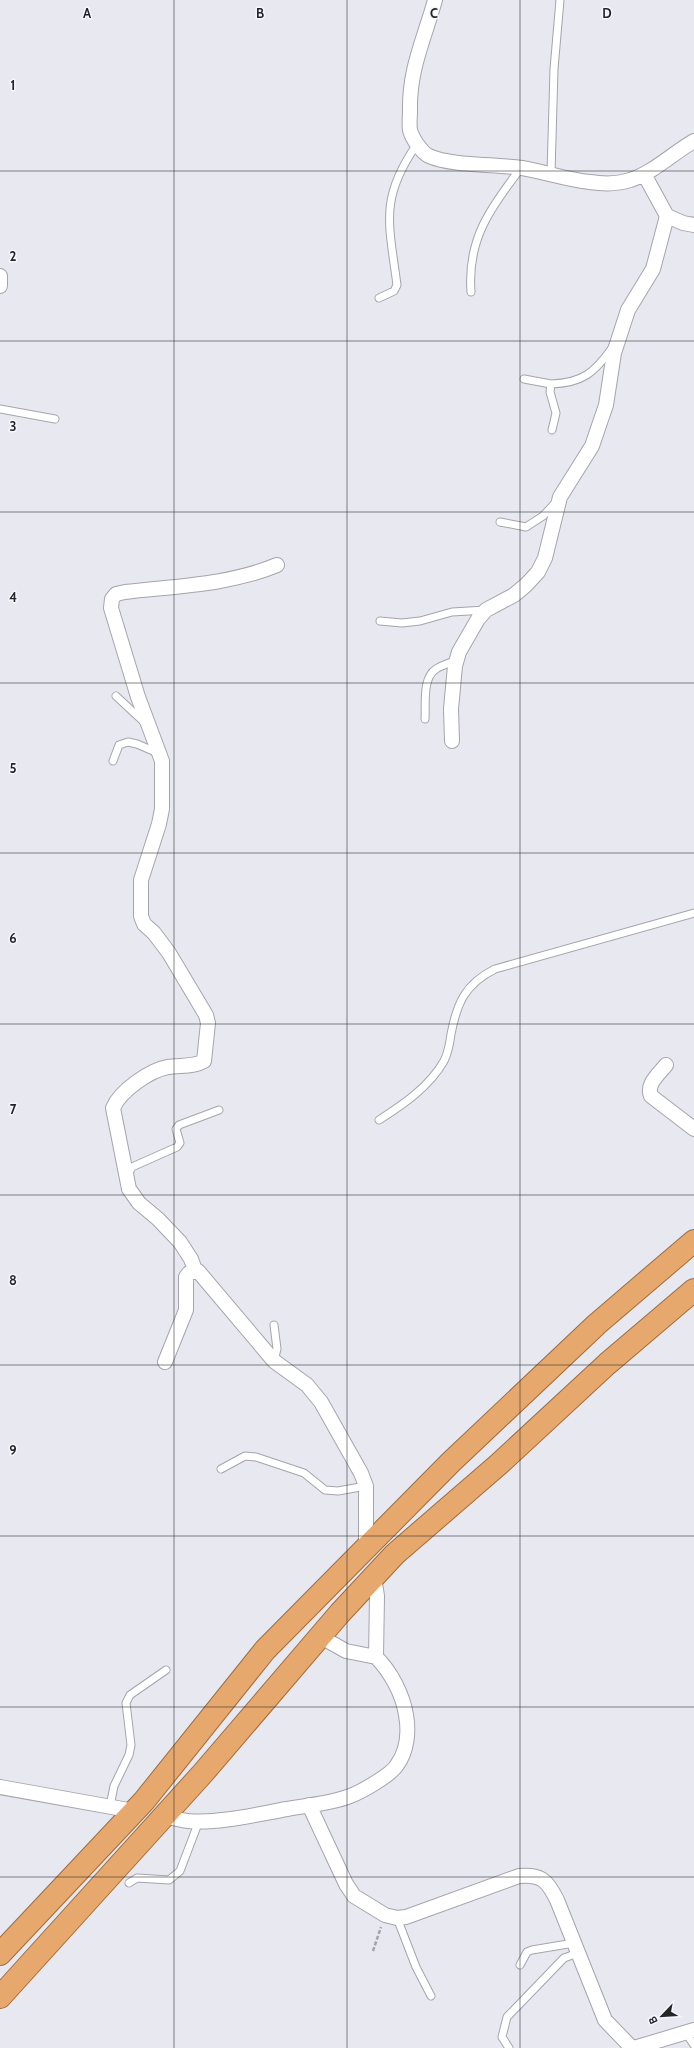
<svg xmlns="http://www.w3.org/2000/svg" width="694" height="2048" viewBox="0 0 694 2048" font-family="Cabin,sans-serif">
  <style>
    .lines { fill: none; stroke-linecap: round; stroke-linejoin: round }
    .service-casing { stroke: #a4a5ac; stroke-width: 9 }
    .minor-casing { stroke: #a4a5ac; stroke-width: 16 }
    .trunk-casing { stroke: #9f6c3d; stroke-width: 24 }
    .path { stroke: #a3a4a9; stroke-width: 2.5; stroke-dasharray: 4 2; stroke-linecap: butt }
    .service { stroke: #fff; stroke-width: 7 }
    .minor { stroke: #fff; stroke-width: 14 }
    .trunk { stroke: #e7a86e; stroke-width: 22 }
    .grid { fill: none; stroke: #252528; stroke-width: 1; stroke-opacity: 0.55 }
    .grid-label { font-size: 13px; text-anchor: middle; font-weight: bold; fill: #252528; stroke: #f5f6fe; stroke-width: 3; stroke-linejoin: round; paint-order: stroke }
  </style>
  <rect width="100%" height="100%" fill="#e8e9f0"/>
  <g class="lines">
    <defs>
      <path id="service" d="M551 173 554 69 560 0
        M471 292C467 240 490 208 521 168
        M379 298 394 291 397 285C389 223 379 199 417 144
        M524 379 551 384
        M0 409 55 419
        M552 430 556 413 550 392 551 384C583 383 595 372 612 348
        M500 522 526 527 543 516 556 502
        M380 621 402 623 420 621 452 612 486 610
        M116 696 145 723
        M425 719C426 704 422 678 436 669 442 665 450 663 457 660
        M113 761 119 745 128 742 137 744 158 753
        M379 1120C404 1104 429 1087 444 1061 448 1053 450 1042 451 1034 457 1003 465 984 495 969L694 913
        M128 1175 132 1167 177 1147 180 1143 176 1129 179 1125 219 1110
        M274 1325 277 1349 274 1361
        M221 1469 245 1456 256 1457 304 1473 325 1490 338 1491 366 1486
        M110 1806 114 1786 129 1755 131 1745 126 1703 130 1695 166 1670
        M129 1883 137 1878 169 1880 180 1871 199 1821
        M397 1918 416 1967 431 1996
        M520 1965 527 1952 532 1950 574 1943
        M686 2033 694 2045
        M509 2048 502 2037 507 2017 564 1958 578 1953"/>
      <path id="minor" d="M435 0C424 40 409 69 410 111 410 117 409 124 410 130 412 138 421 152 429 156 451 166 496 164 522 168 545 172 568 180 590 182 603 184 618 184 630 180 653 173 673 153 694 141
        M644 174 667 216 683 223 694 225
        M0 276V286
        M452 741 451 709 455 666 459 652 478 619 486 610 514 595 526 585 538 572 545 558 560 497 592 446 606 405 614 353 628 310 653 269 667 216
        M666 1065C659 1074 646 1084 651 1096L694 1129
        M195 1270 191 1259 180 1242 158 1219 139 1203 129 1189 113 1108C120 1091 150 1070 168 1067 180 1065 194 1067 204 1061L208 1023 206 1015 169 953 154 933 144 924 141 916V880L159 824 162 809V761L138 697 111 608 112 599 116 594 125 592C176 586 229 585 277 565
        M165 1362 186 1310V1277L189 1273 198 1271 274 1361 307 1385 321 1402 361 1473 366 1486V1547
        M321 1637 346 1651 376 1657
        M0 1787 134 1811
        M309 1805 346 1884 354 1896 385 1915 397 1918 406 1917 519 1876C541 1874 547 1880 557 1900L605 2020 632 2048
        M164 1816C172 1818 180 1820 188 1821 218 1824 258 1814 287 1809 308 1805 330 1804 350 1796 361 1792 391 1775 397 1765 407 1751 409 1732 406 1715 403 1695 391 1672 376 1657L377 1596 374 1577
        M634 2048 694 2030"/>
      <path id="trunk" d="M0 1954 144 1801 265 1650 451 1462 597 1324 694 1241
        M0 1997 203 1773 340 1613 395 1554 499 1464 607 1364 694 1290"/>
    </defs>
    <use href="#service" class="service-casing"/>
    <use href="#minor" class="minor-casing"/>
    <use href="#trunk" class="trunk-casing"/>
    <path class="path" d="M373 1951 381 1927"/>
    <use href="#service" class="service"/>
    <use href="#minor" class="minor"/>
    <use href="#trunk" class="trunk"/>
  </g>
  <path class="grid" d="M174 0V2048M347 0V2048M520 0V2048M0 171H694M0 341H694M0 512H694M0 683H694M0 853H694M0 1024H694M0 1195H694M0 1365H694M0 1536H694M0 1707H694M0 1877H694"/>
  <g class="grid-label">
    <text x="87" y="18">A</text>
    <text x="260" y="18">B</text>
    <text x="434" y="18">C</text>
    <text x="607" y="18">D</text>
    <text x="13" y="90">1</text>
    <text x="13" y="261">2</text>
    <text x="13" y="431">3</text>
    <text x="13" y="602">4</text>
    <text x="13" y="773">5</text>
    <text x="13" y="943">6</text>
    <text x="13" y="1114">7</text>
    <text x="13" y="1285">8</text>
    <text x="13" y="1455">9</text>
  </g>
  <g transform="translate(662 2016) rotate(245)" stroke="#f5f6fe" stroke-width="3" paint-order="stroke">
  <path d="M0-3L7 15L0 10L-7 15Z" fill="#252528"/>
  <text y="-6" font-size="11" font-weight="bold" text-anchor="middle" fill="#252528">B</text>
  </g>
</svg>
